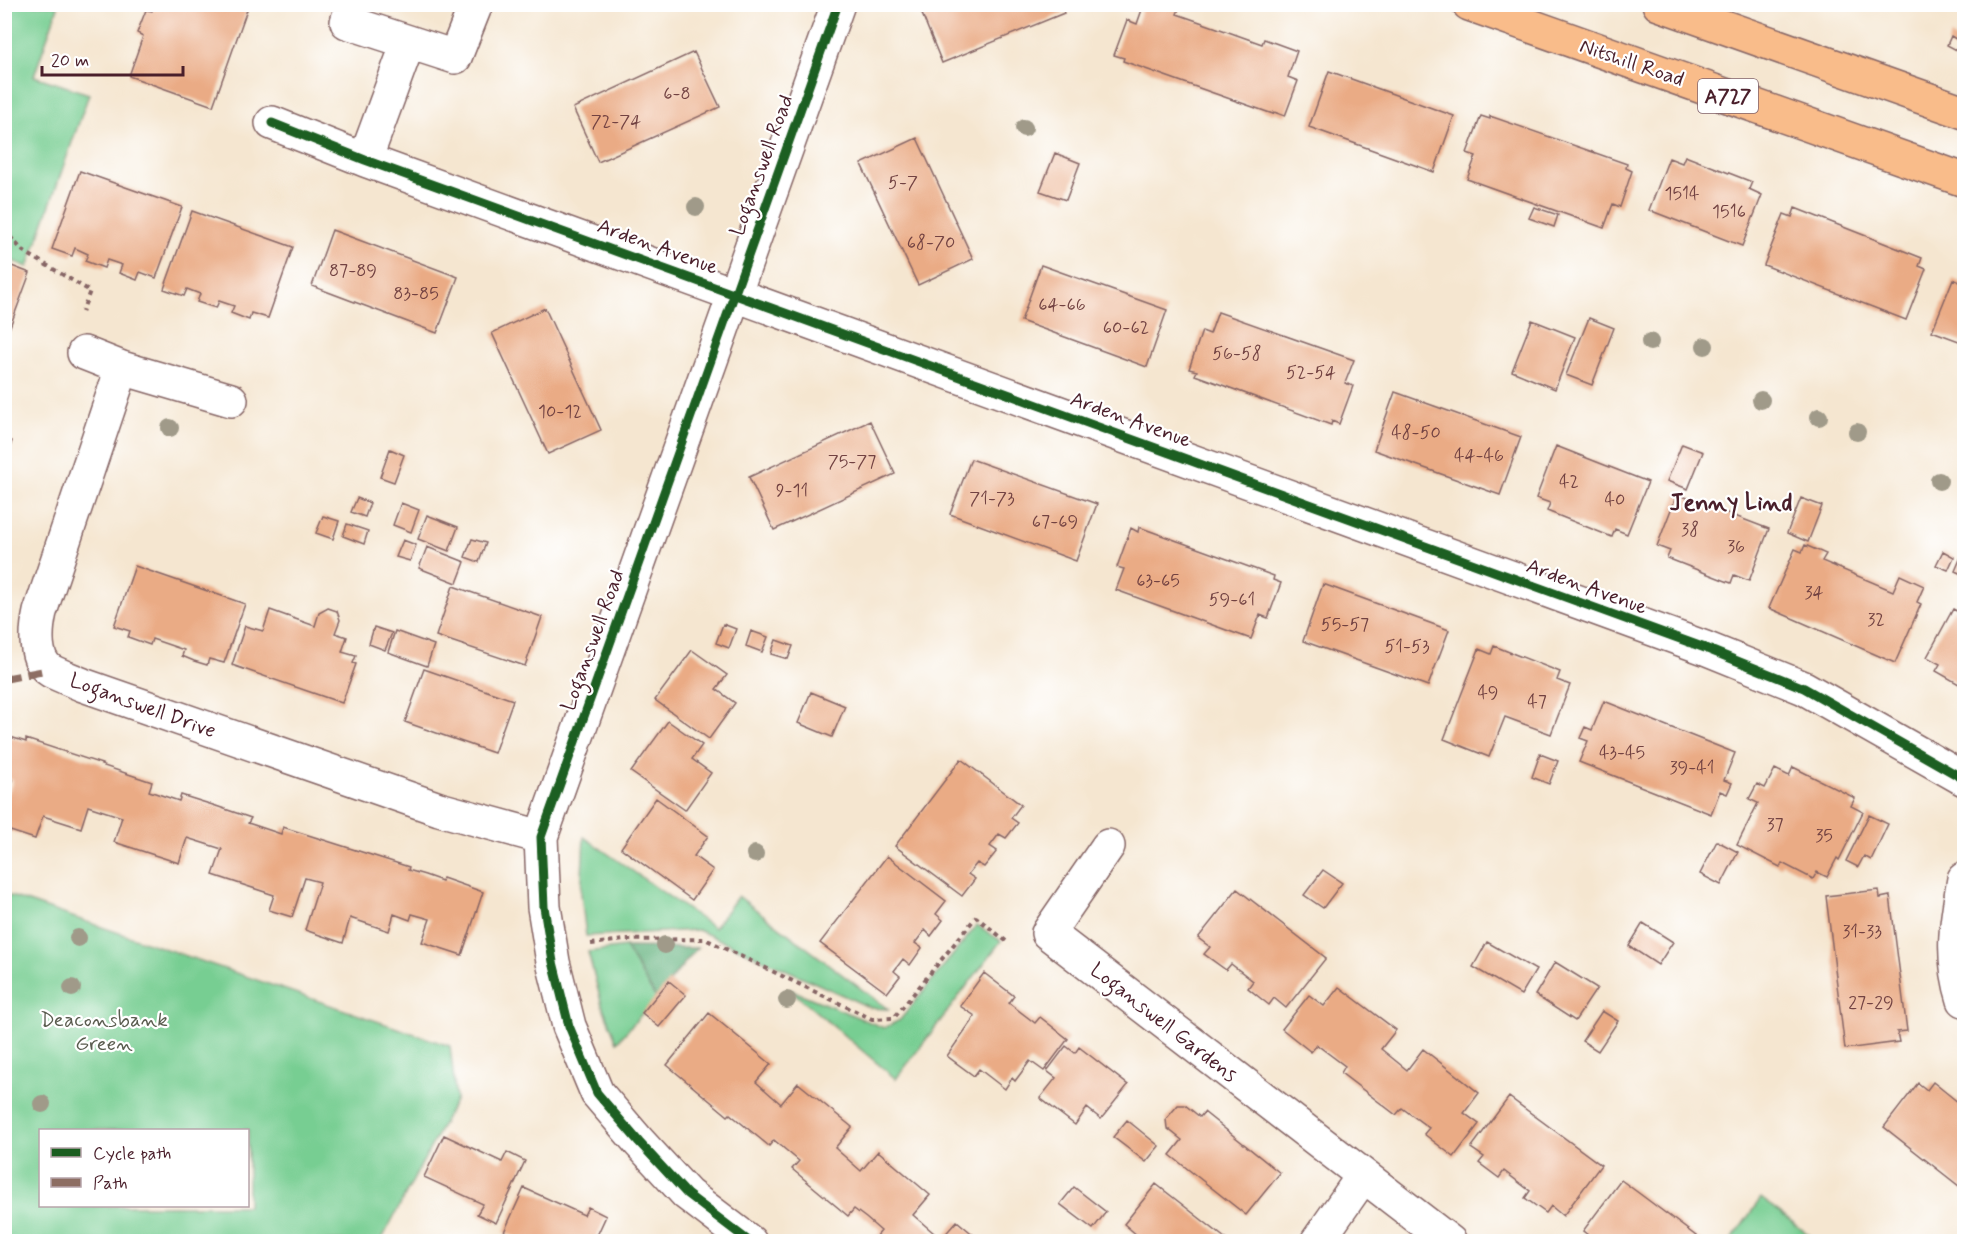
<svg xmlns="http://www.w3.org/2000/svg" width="1969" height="1246" viewBox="0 0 1969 1246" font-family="Mynerve,sans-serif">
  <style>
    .green { fill: #77ce92; stroke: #60765e; stroke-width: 1.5; fill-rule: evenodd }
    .forest { fill: #61b17c; stroke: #566854; stroke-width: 1.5 }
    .building { fill: #eaab85 }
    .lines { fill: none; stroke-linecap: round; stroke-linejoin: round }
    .street-casing { stroke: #866565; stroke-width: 36 }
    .primary-casing { stroke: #866565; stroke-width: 36 }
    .path { stroke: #866565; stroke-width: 4; stroke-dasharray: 4.5 4.5; stroke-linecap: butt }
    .street { stroke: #fff; stroke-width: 33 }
    .primary { stroke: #f9bc8a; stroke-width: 33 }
    .quiet { stroke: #8d6e63; stroke-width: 8; stroke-dasharray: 15 8; stroke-linecap: butt }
    .cycleway-casing { stroke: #fff; stroke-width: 13 }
    .cycleway { stroke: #1b5e20; stroke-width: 9 }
    .tree { fill: #a09a89 }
    .labels { text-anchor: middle; stroke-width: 4.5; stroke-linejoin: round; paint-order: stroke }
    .number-label { font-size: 18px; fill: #724242 }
    .shield { fill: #fff; stroke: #80626b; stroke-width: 1.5 }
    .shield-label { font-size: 20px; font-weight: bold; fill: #4a1f2b }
    .street-label { font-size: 21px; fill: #4a1f2b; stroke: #fff }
    .park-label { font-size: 21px; fill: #5a5c4f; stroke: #fff }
    .quarter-label { font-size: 24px; font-weight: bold; fill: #4a1f2b; stroke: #fff }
  </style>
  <rect width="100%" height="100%" fill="#fff"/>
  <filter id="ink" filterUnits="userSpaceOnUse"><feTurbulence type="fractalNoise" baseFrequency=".0167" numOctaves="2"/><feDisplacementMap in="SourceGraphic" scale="12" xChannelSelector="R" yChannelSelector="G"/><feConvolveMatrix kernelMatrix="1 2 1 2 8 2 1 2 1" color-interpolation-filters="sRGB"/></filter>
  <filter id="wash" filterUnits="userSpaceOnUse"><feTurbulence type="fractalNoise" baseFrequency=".008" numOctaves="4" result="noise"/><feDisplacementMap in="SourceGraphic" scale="24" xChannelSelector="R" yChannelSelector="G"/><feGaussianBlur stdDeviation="1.35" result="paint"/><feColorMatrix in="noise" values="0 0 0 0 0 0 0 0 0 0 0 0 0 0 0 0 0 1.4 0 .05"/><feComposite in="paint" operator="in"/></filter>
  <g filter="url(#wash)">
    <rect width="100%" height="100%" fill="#f5e6d0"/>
    <path class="green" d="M4 5H57L58 7 34 76 89 94 28 267 5 258Z
      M584 837 714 928 738 896 888 1009 871 1008 698 930 586 936 581 894Z
      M5 894 450 1046 456 1099 381 1241H5ZM248 1130V1206H40V1130Z
      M977 925 1001 941 896 1079 789 989 884 1028 900 1020Z
      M625 947 656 998 617 1042 602 1005 588 952Z
      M1761 1198 1817 1241H1731Z"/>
    <path class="forest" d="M625 947 697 948 656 998Z"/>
    <g id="blocks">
      <path class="building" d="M154 4H249L213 106 129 76 143 36 137 33 146 10 152 11Z
        M930 4H1060L1064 13 942 63 920 9Z
        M1144 4H1167L1179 9 1177 14 1220 29 1262 44 1264 39 1297 51 1288 77 1298 81 1285 116 1274 112 1273 114 1199 88 1123 61 1124 58 1114 55 1127 20 1137 24Z
        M1951 36 1964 44V54L1947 45Z
        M694 52 720 107 598 162 573 108Z
        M1329 71 1454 116 1434 172 1309 127Z
        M1481 116 1490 119V116L1627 164 1626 168 1632 171 1620 207 1613 204 1604 228 1467 179 1476 156 1467 153Z
        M917 138 973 259 918 285 861 164Z
        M1055 153 1080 163 1066 200 1040 191Z
        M1685 156 1752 182 1749 189 1762 195 1742 246 1649 210 1669 158 1682 163Z
        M80 171 182 207 156 278 140 272 137 280 119 273 122 265 107 260 104 268 85 261 88 254 75 248 72 256 52 249Z
        M1534 207 1558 215 1554 227 1529 218Z
        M1795 208 1922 258 1919 266 1926 269 1906 320 1764 265 1784 214 1792 217Z
        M192 211 293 247 268 318 251 313 249 320 231 313 234 306 219 301 216 308 197 302 200 294 187 289 184 296 164 289Z
        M332 230 458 277 437 333 312 286Z
        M4 263 30 273 5 340H4Z
        M1041 265 1167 310 1147 367 1021 321Z
        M1964 276V343L1932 331 1953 279 1962 283Z
        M545 308 601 430 548 454 492 333Z
        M1218 312 1354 360 1345 383 1353 386 1339 424 1332 421 1331 425 1195 375 1197 371 1189 369 1202 331 1210 334Z
        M1589 318 1614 328 1592 385 1566 375Z
        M1532 320 1575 337 1555 389 1512 371Z
        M1395 392 1521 437 1500 495 1374 450Z
        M870 421 895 474 774 530 749 477Z
        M4 439 12 441 5 462H4Z
        M1682 444 1703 452 1688 489 1667 481Z
        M1556 446 1648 482 1627 534 1615 529 1612 537 1547 511 1550 503 1536 498Z
        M390 449 404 455 394 482 380 477Z
        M971 459 1097 504 1076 561 950 514Z
        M1677 494 1769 529 1749 581 1734 575 1731 583 1667 558 1670 551 1657 546Z
        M357 498 370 503 365 517 351 512Z
        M1801 498 1822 506 1808 542 1787 533Z
        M401 503 419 510 411 532 393 525Z
        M427 515 458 527 449 551 418 539Z
        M323 516 339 521 333 539 316 533Z
        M347 524 368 531 364 544 343 536Z
        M1139 527 1274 576 1273 580 1281 583 1268 618 1260 615 1251 639 1116 590 1124 569 1117 567 1131 528 1138 532Z
        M472 539 486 543 479 562 465 557Z
        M403 540 416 545 410 561 396 557Z
        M1805 545 1826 554 1822 561 1893 591 1900 575 1924 586 1917 602 1921 604 1895 663 1769 608 1795 549 1802 552Z
        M427 547 465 562 457 583 419 568Z
        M1964 550V575L1955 571Z
        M1943 551 1954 557 1948 570 1936 565Z
        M135 566 245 604 224 663 209 659 207 665 194 661 182 656 184 650 152 639 150 645 128 637 130 631 114 626Z
        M1323 584 1449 630 1428 686 1303 641Z
        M453 586 542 617 525 666 436 636Z
        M328 608 337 611 340 620 335 633 347 637 342 652 356 656 353 663 356 664 342 703 232 665 245 626 263 631 270 610 315 626 319 613Z
        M1953 609 1964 615V687L1936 671 1940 664 1927 657Z
        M723 624 736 629 729 648 716 643Z
        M374 627 392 633 385 650 369 644Z
        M395 631 434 645 427 666 388 652Z
        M751 631 768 637 762 652 746 646Z
        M776 640 793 646 788 659 771 654Z
        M1494 646 1560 672 1557 680 1570 685 1551 734 1505 717 1489 757 1444 739 1479 649 1491 654Z
        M692 650 727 675 716 689 735 703 709 739 655 700Z
        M424 669 513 700 494 753 405 722Z
        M811 692 845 706 832 737 798 723Z
        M1604 701 1735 753 1724 780 1732 783 1727 794 1720 791 1711 814 1579 762 1588 741 1580 738 1585 727 1592 730Z
        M668 721 702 745 692 759 711 773 685 810 631 772Z
        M4 735 26 742V739L102 764 101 765 152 782 149 791 179 801 181 795 216 806 251 818 248 823 281 834 283 827 409 867 408 870 425 875 442 881 443 878 483 892 462 955 422 942 430 919 412 914 410 920 394 914 389 931 350 918 343 943 305 930 320 882 305 878 292 917 269 910 274 895 213 875 222 849 187 838 179 863 114 842 122 817 88 806 81 828 43 816 35 839 4 829V806L13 780 4 778Z
        M1540 754 1558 761 1549 784 1532 777Z
        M961 759 1021 805 1011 818 1018 823 1006 838 999 834 990 846 997 851 984 867 977 863 968 874 975 879 962 896 895 846Z
        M1793 767 1855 798 1851 806 1863 812 1839 860 1837 858 1827 877 1817 872 1813 879 1782 863 1780 867 1737 845 1758 803 1749 799 1757 784 1765 788 1775 769 1789 776Z
        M656 798 708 836 694 856 713 870 692 900 621 848Z
        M1869 815 1888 824 1871 860 1864 856 1858 867 1846 861Z
        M1717 841 1738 852 1721 885 1700 874Z
        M887 856 946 901 936 914 943 920 931 936 925 930 915 943 922 948 910 965 903 959 894 971 900 976 887 993 820 943Z
        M1323 870 1342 883 1323 908 1304 895Z
        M1237 889 1326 958 1286 1008 1274 998 1269 1005 1259 997 1248 988 1253 981 1231 964 1226 970 1204 954 1210 947 1198 938Z
        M1879 890 1880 898 1890 896 1907 1031 1897 1032 1899 1042 1845 1049 1826 896Z
        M1643 923 1673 942 1658 965 1629 946Z
        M1487 942 1536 970 1521 995 1473 967Z
        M1555 962 1597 988 1575 1021 1535 995Z
        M984 973 1014 996 1009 1003 1035 1023 1040 1017 1068 1039 1044 1071 1030 1061 1015 1081 1012 1078 1005 1089 979 1069 974 1076 947 1056 975 1016 960 1006Z
        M669 981 686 995 659 1027 642 1013Z
        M1339 987 1396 1030 1381 1049 1407 1070 1423 1049 1479 1093 1464 1113 1479 1124 1454 1157 1424 1134 1429 1128 1402 1108 1396 1115 1341 1073 1345 1066 1317 1045 1311 1052 1282 1029 1309 995 1324 1006Z
        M1602 1011 1618 1021 1598 1051 1582 1041Z
        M709 1013 771 1064 756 1082 781 1104 798 1083 852 1127 835 1148 861 1171 878 1151 930 1195 913 1215 941 1239 957 1221 982 1242H881L876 1237 881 1231 866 1218 854 1209 848 1216 792 1169 799 1161 774 1140 769 1146 730 1114 728 1116 667 1065Z
        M1066 1046 1075 1053 1079 1047 1128 1085 1101 1119 1087 1108 1075 1125 1040 1098 1056 1078 1047 1071Z
        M1933 1082 1964 1107V1190L1884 1127 1918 1083 1927 1090Z
        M1509 1097 1601 1165 1563 1216 1551 1206 1546 1213 1525 1198 1530 1191 1504 1171 1499 1178 1479 1163 1484 1157 1471 1148Z
        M1178 1105H1185L1200 1117 1204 1112 1280 1173 1246 1215 1170 1155 1182 1140 1167 1128 1166 1119Z
        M1127 1120 1159 1146 1146 1162 1113 1137Z
        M444 1135 502 1162 507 1152 525 1161 496 1223 477 1214 483 1204 424 1177Z
        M1621 1180 1644 1197 1704 1242H1597L1583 1231Z
        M1156 1184 1230 1242H1145L1124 1224Z
        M1074 1187 1106 1212 1093 1229 1060 1204Z
        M524 1188 584 1215 588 1207 606 1216 594 1242H525L504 1232Z"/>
    </g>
  </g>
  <g filter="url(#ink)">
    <use href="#blocks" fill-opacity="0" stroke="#866565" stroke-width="1.5"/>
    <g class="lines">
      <defs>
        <path id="street" d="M353 4 347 22 455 57 476 4
          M272 123 365 160 1705 648 1804 688 1964 779
          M365 160 408 43
          M84 353 122 368 231 400
          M122 368 40 612C36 630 33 660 51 671 61 676 72 680 83 685L439 809 541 837
          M1108 846 1048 933 1450 1242
          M1964 879C1956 923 1950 956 1964 1000
          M750 1242 687 1194 639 1142 597 1093 569 1026 553 962 544 907 541 837 838 4
          M1317 1242 1363 1176"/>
        <path id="primary" d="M1469 4 1964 180
          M1659 4 1964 112"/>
      </defs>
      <use href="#street" class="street-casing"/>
      <use href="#primary" class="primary-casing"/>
      <path class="path" d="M4 230 23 251 90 291 82 312
        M591 944 624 940 705 939 872 1019 894 1018 976 917 1006 941"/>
      <use href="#street" class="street"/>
      <use href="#primary" class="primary"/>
      <path class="quiet" d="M4 679 49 670"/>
      <defs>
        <path id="cycleway" d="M272 123 365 160 1705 648 1804 688 1964 779
          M750 1242 687 1194 639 1142 597 1093 569 1026 553 962 544 907 541 837 838 4"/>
      </defs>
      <use href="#cycleway" class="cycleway-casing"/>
      <use href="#cycleway" class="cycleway"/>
    </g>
    <g class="tree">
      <circle cx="1024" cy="128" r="9"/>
      <circle cx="696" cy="207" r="9"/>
      <circle cx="1650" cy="342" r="9"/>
      <circle cx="1705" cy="346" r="9"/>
      <circle cx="1761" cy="400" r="9"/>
      <circle cx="1819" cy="417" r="9"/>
      <circle cx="170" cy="428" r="9"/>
      <circle cx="1857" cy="432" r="9"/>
      <circle cx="1939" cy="481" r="9"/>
      <circle cx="755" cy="854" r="9"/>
      <circle cx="78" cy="938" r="9"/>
      <circle cx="665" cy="945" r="9"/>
      <circle cx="72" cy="988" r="9"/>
      <circle cx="787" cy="1000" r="9"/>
      <circle cx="42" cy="1104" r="9"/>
    </g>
  </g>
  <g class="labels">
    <g class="number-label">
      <text x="677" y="99">6-8</text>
      <text x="616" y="127">72-74</text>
      <text x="903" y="188">5-7</text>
      <text x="1682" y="199">1514</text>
      <text x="1729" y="217">1516</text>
      <text x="931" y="248">68-70</text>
      <text x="353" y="276">87-89</text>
      <text x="416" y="299">83-85</text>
      <text x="1062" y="310">64-66</text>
      <text x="1126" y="333">60-62</text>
      <text x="1237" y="359">56-58</text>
      <text x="1311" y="378">52-54</text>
      <text x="560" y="417">10-12</text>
      <text x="1416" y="438">48-50</text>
      <text x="1479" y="461">44-46</text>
      <text x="852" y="467">75-77</text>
      <text x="1569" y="487">42</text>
      <text x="792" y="496">9-11</text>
      <text x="992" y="504">71-73</text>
      <text x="1615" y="505">40</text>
      <text x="1055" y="527">67-69</text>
      <text x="1690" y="535">38</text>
      <text x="1736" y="552">36</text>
      <text x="1158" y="586">63-65</text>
      <text x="1814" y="598">34</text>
      <text x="1232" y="605">59-61</text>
      <text x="1876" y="625">32</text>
      <text x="1345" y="630">55-57</text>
      <text x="1407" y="652">51-53</text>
      <text x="1488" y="698">49</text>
      <text x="1537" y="707">47</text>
      <text x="1622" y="758">43-45</text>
      <text x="1692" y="773">39-41</text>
      <text x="1775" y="830">37</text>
      <text x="1824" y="841">35</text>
      <text x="1862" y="937">31-33</text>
      <text x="1871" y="1008">27-29</text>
    </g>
    <rect class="shield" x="1698" y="79" width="60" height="34" rx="4.5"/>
    <g class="shield-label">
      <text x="1728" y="103">A727</text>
    </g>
    <g class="street-label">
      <text transform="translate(1632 62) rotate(19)" y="7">Nitshill Road</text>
      <text transform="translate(761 165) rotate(-70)" y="7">Loganswell Road</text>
      <text transform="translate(658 246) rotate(20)" y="7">Arden Avenue</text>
      <text transform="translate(1131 419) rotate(20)" y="7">Arden Avenue</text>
      <text transform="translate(1587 586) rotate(20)" y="7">Arden Avenue</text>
      <text transform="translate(592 640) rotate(-70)" y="7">Loganswell Road</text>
      <text transform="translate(143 705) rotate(20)" y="7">Loganswell Drive</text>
      <text transform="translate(1164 1022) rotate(38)" y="7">Loganswell Gardens</text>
    </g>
    <g class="park-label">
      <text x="104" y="1026">Deaconsbank<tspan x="104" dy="24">Green</tspan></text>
    </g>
    <g class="quarter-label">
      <text x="1731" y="510">Jenny Lind</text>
    </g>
  </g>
  <rect width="1969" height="1246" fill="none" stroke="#fff" stroke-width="24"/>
  <rect x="39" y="1129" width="210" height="78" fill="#ffffff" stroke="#b7a5aa" stroke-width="1.5"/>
  <rect x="51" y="1148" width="30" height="9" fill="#1b5e20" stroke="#b7a5aa" stroke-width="1.5"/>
  <text x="93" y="1159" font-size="18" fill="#4a1f2b">Cycle path</text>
  <rect x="51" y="1178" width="30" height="9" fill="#8d6e63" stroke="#b7a5aa" stroke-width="1.5"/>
  <text x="93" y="1189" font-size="18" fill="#4a1f2b">Path</text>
  <path d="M42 66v9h141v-9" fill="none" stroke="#4a1f2b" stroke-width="3"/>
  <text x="51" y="66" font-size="18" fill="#4a1f2b" stroke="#ffffff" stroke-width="4.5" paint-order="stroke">20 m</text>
</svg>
